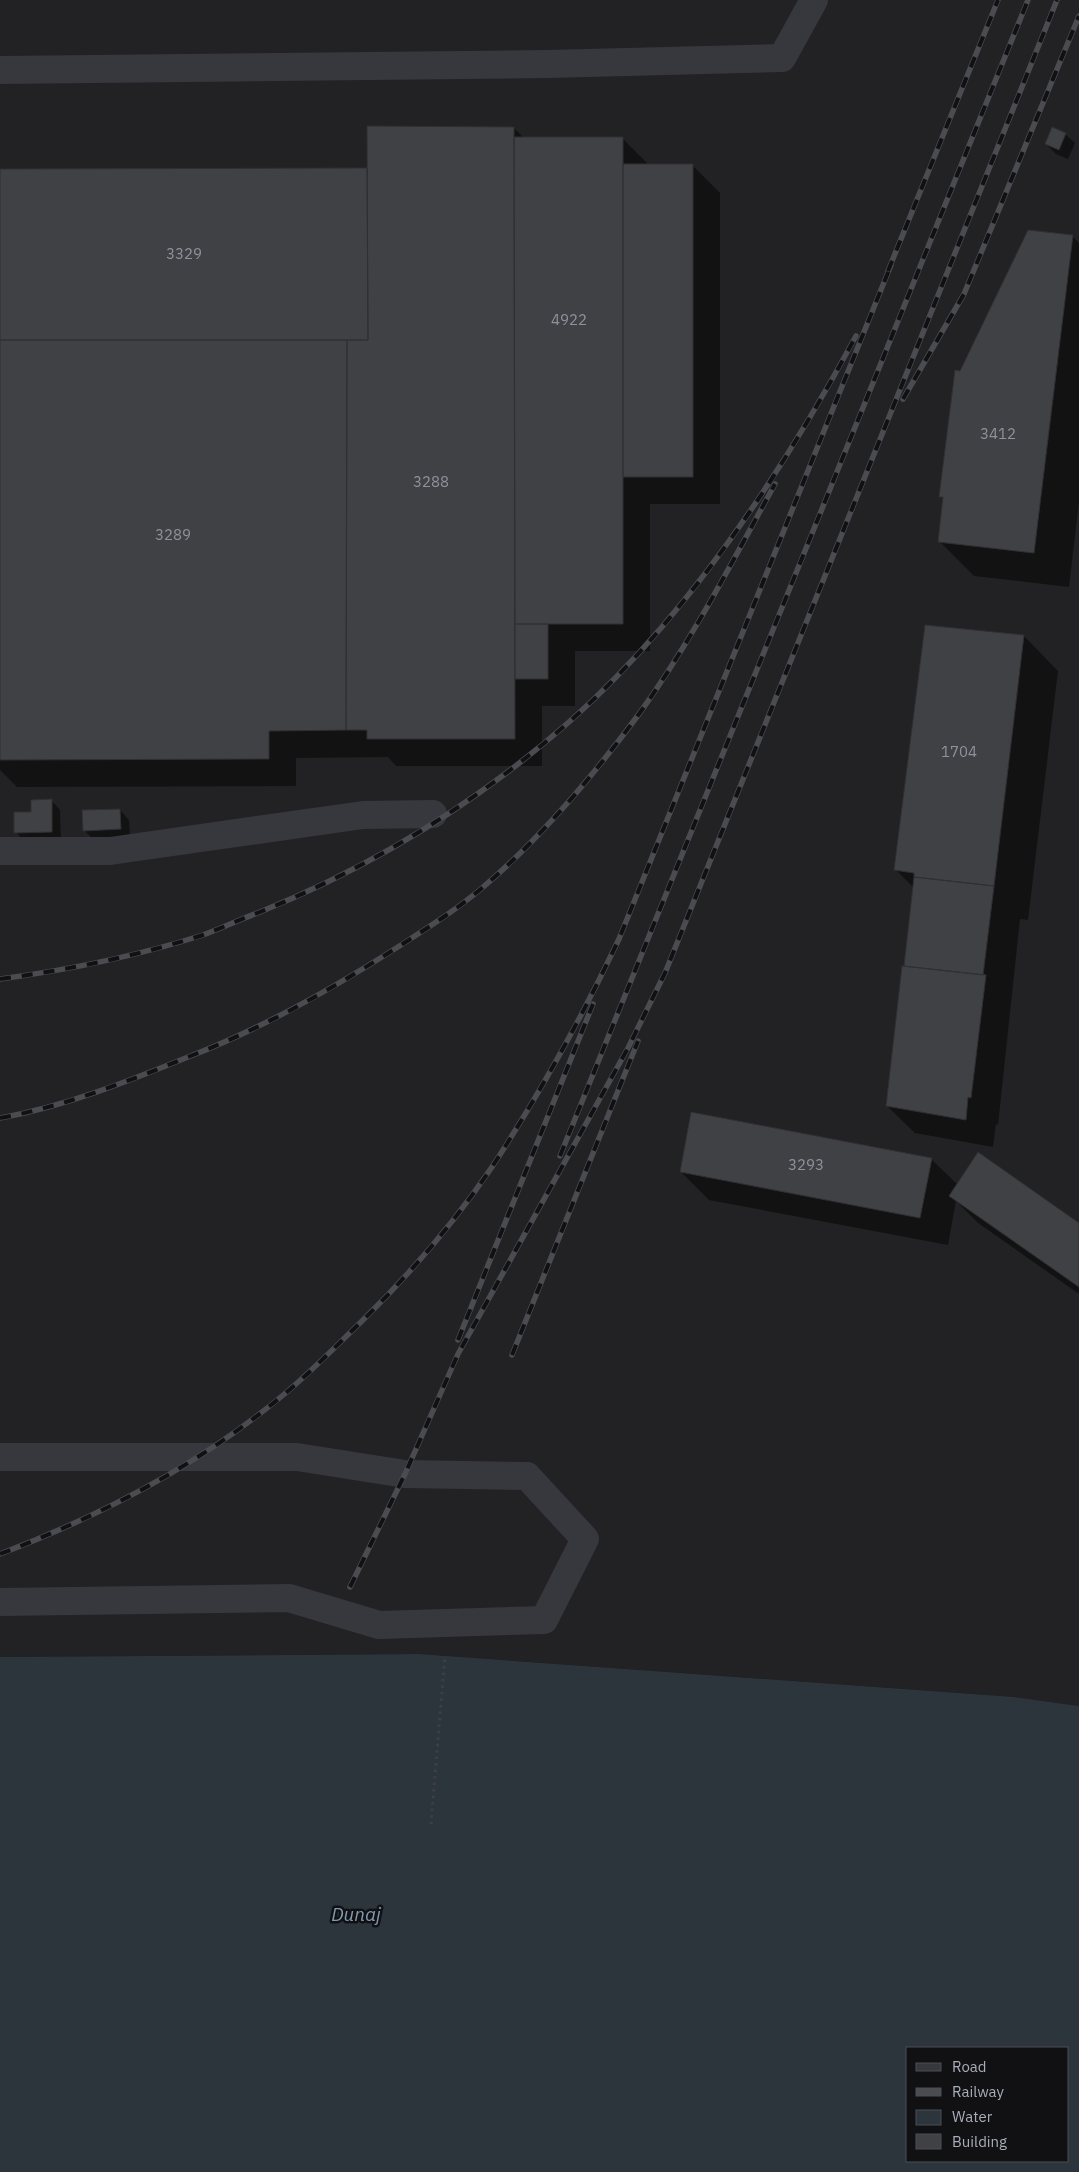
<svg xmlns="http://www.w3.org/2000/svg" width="1079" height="2172" viewBox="0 0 1079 2172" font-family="'IBM Plex Sans',sans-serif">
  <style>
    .built { fill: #222225 }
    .water { fill: #2c353c; fill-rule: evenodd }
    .shadow { fill: #0007 }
    .building { fill: #404145; stroke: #303034 }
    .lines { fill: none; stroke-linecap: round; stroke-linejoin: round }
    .path { stroke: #3d3f44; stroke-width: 3; stroke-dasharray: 2.5 4; stroke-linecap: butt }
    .minor { stroke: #37383d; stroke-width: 28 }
    .rail-casing { stroke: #4a4c52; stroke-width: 5.5 }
    .rail { stroke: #111113; stroke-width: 4; stroke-dasharray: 11; stroke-linecap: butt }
    .labels { text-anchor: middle; stroke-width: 5; stroke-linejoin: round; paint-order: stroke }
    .number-label { font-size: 15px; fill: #8e929b }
    .water-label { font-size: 19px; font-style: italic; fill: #7f9bb3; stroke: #111113 }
  </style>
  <rect width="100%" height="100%" fill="#161618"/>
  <path class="built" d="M0 0H1079V1706L1015 1697 419 1654 0 1657Z"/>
  <path class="water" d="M419 1654 1015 1697 1079 1706V2172H0V1657ZM908 2048H1068V2161H908Z"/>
  <path class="shadow" d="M514 128 524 138H622L649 165 693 166 720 193V504H650V651H575V706H542V766H396L388 757 296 758V786L17 787 0 770V169H369Z
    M1065 134 1075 143 1068 159 1056 154 1046 144Z
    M1072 236 1079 243V502L1069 587 974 576 939 541 944 500 941 497 961 372Z
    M1024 636 1058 671 1028 920 1020 919 998 1125 996 1124 993 1147 915 1133 887 1106 914 888 896 870Z
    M51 800 60 810 61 841 25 842 16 832 32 814Z
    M120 810 129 820 130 838 94 840 84 830Z
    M931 1159 958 1185 1079 1225V1294L978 1223 956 1201 948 1245 709 1200 681 1172Z"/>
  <path class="building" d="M367 126 514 127 515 739H367V730H346L347 340H368Z
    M1052 127 1066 133 1059 150 1045 144Z
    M514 137H623V624H515Z
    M623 164H693V477H623Z
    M367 168 368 340H0V169Z
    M1028 230 1073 235 1034 553 938 542 943 497H939L955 370 960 371Z
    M0 340H347L346 730 269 731V759L0 760Z
    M515 624H548V679H515Z
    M925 625 1024 635 994 886 914 877V873L894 870Z
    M52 799V832L14 833V812H31V800Z
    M120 809 121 829 83 831 82 810Z
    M914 877 994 886 983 975 904 966Z
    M902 966 986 975 971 1098 968 1097 966 1120 886 1106Z
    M691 1112 932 1158 920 1218 680 1172Z
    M978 1152 1079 1223V1287L949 1196Z"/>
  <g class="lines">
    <path class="path" d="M431 1824 445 1656"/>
    <path class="minor" d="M0 70 548 64 782 58 814 0
      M0 851H110L363 815 433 814
      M0 1457H297L405 1474 527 1476 585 1539 544 1620 379 1625 289 1598 0 1602"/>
    <defs>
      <path id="rail" d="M888 271 998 0
        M903 399 964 294 1079 16
        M0 979C68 970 137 956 203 935 222 928 241 919 260 912 373 866 478 802 569 722 687 618 782 473 856 336
        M0 1118C67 1106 131 1080 193 1055 267 1026 334 988 401 945 429 927 456 910 482 888 541 838 593 776 639 714 691 642 732 562 775 484
        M560 1156 1028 0
        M458 1340 593 1004
        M512 1355 638 1041
        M0 1554C100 1516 199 1465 282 1396 310 1373 335 1347 361 1322 409 1275 454 1223 492 1167 539 1095 582 1017 619 939L891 265
        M350 1587 405 1474 458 1354 628 1048 665 973 1057 0"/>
    </defs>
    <use href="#rail" class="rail-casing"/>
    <use href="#rail" class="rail"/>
  </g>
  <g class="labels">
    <g class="number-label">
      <text x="184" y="259">3329</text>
      <text x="569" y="325">4922</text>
      <text x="998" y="439">3412</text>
      <text x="431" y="487">3288</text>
      <text x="173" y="540">3289</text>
      <text x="959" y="757">1704</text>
      <text x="806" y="1170">3293</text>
    </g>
    <g class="water-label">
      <text x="356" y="1921">Dunaj</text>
    </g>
  </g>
  <rect x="906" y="2047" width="162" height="115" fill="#111113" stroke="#4d4f55"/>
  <rect x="916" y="2063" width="25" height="8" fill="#37383d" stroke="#4d4f55"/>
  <text x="952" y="2072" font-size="15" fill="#a8adb8">Road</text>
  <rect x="916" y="2088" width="25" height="8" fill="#4a4c52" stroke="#4d4f55"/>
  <text x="952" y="2097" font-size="15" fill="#a8adb8">Railway</text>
  <rect x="916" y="2110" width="25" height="15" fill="#2c353c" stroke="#4d4f55"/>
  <text x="952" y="2122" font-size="15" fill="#a8adb8">Water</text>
  <rect x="916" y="2134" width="25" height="15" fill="#404145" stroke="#4d4f55"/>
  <text x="952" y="2147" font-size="15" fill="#a8adb8">Building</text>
</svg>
